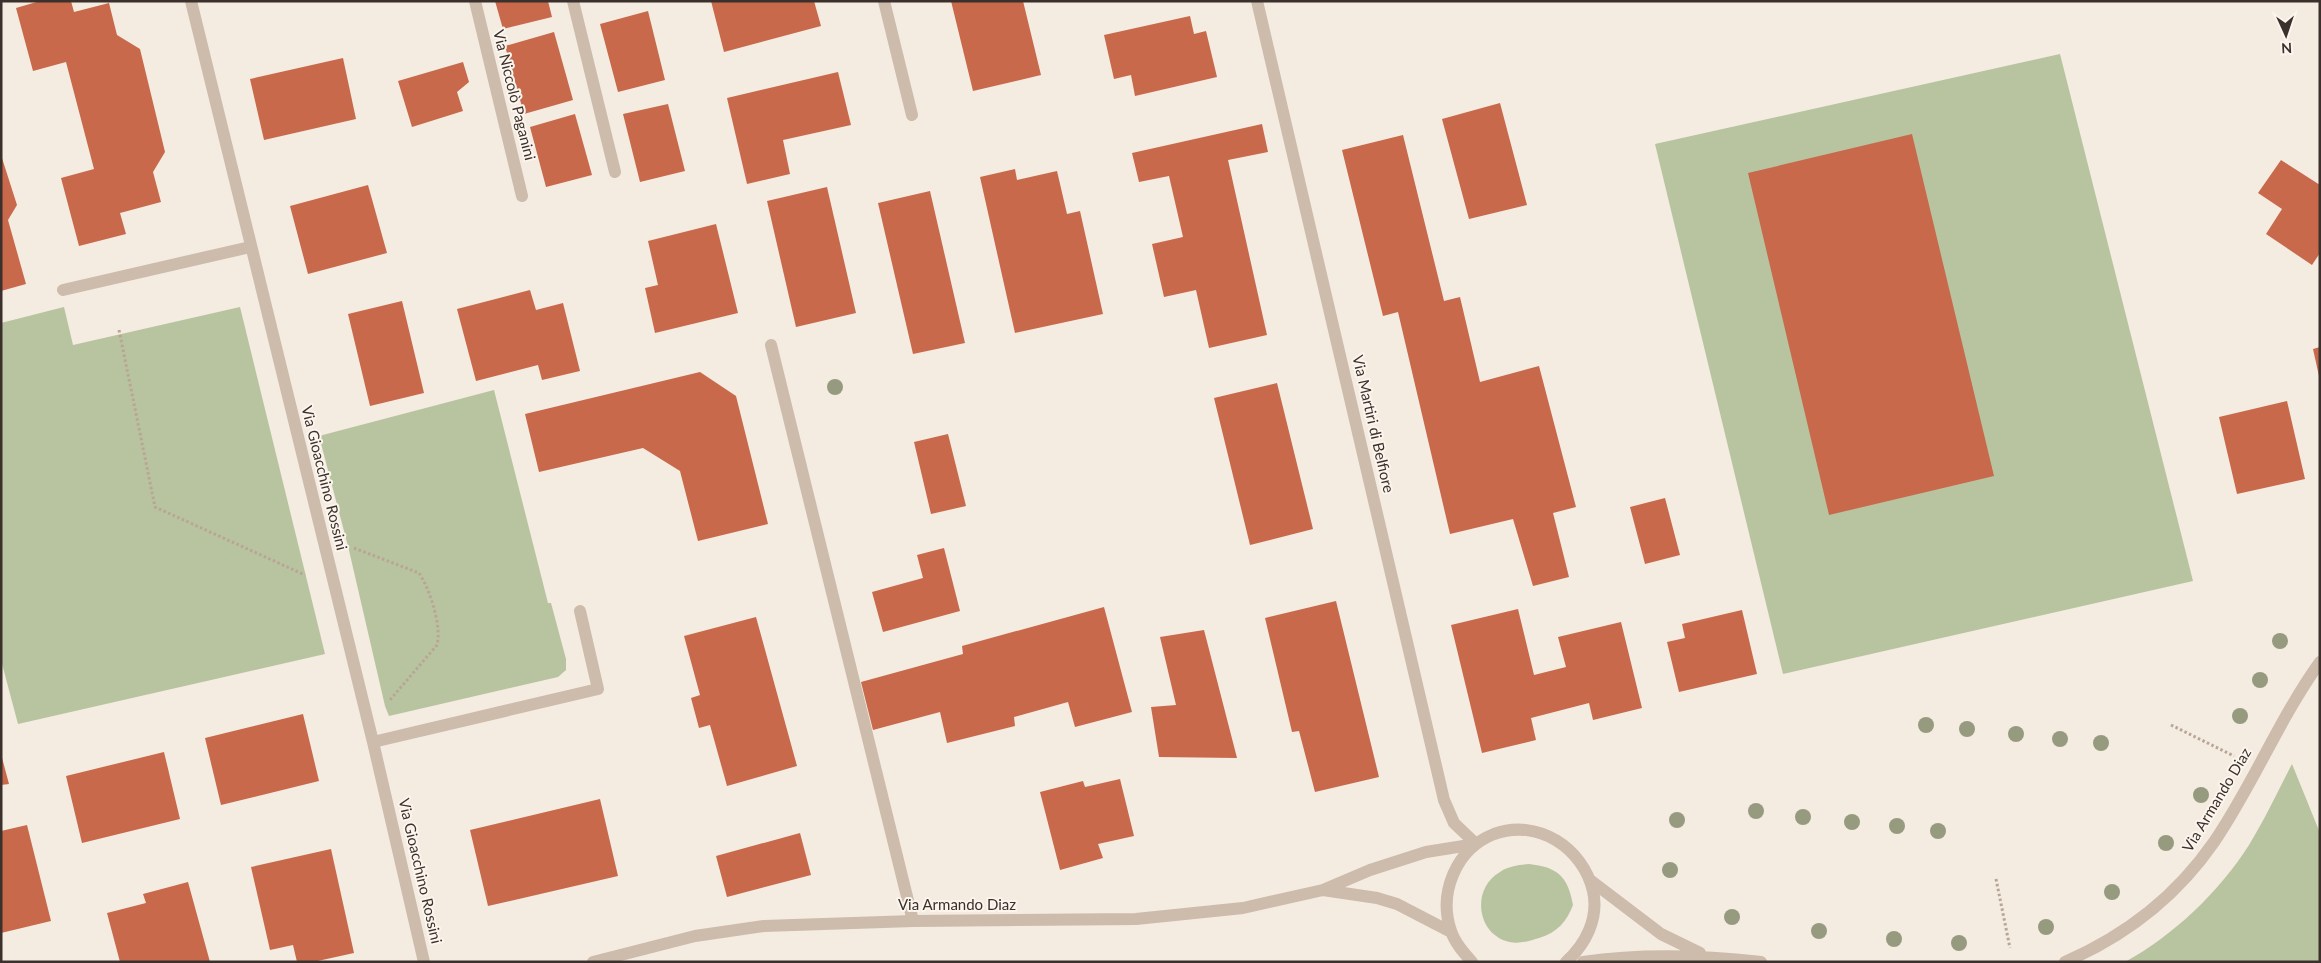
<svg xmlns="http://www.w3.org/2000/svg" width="2321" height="963" viewBox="0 0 2321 963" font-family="Lato,sans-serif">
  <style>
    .green { fill: #b8c4a0 }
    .building { fill: #c8694b }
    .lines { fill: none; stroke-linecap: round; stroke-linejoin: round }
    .path { stroke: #b9a596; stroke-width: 3; stroke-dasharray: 2.5 2.5; stroke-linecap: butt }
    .minor { stroke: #cdbbac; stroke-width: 12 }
    .tree { fill: #969b7f }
    .labels { text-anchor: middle; stroke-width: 4; stroke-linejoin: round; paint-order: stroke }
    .street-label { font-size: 15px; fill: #3b302b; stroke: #fbf5ee }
  </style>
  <rect width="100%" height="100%" fill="#f4ebe1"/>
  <path class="green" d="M2060 54 2193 581 1783 674 1655 144Z
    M64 307 73 345 240 307 325 654 18 724 1 660V323Z
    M494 390 548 603H551L566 659V670L558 677 389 716 385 706 348 546 319 436Z
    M2292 764 2320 833V962H2125C2174 935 2219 892 2249 845 2265 819 2278 791 2292 764Z
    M1529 864C1557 867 1568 876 1573 905 1567 921 1557 933 1539 938 1529 941 1517 945 1506 941 1476 931 1472 888 1500 872 1509 866 1519 865 1529 864Z"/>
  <path class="building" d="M40 1H71L74 12 109 3 117 35 140 49 165 152 153 172 161 202 120 213 126 234 79 246 61 178 94 169 66 62 33 71 16 8Z
    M495 1H548L552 17 503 29Z
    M711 1H814L821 26 724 52Z
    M951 1H1023L1041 75 973 91Z
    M648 11 665 80 618 92 600 24Z
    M1190 16 1194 34 1206 31 1217 77 1135 96 1131 75 1114 79 1104 35Z
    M554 32 573 100 524 114 505 46Z
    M343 58 356 119 264 140 250 79Z
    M463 62 469 82 457 92 463 111 412 127 398 81Z
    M838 72 851 125 783 140 790 174 747 184 727 98Z
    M1500 103 1527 205 1469 219 1442 119Z
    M668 104 685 171 640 182 623 114Z
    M575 114 592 175 546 187 530 127Z
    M1262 124 1268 152 1228 160 1267 335 1209 348 1196 290 1164 297 1152 244 1183 237 1169 176 1139 182 1132 153Z
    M1912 134 1994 476 1829 515 1748 173Z
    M1403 135 1444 301 1460 297 1480 382 1539 366 1576 507 1553 513 1569 577 1533 586 1513 519 1450 534 1398 312 1383 316 1342 150Z
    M1 155 17 205 8 220 26 284 1 291Z
    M2281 160 2320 185V253L2312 265 2266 234 2282 209 2258 193Z
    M1015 169 1017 180 1057 171 1067 214 1080 211 1103 314 1015 333 980 177Z
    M368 185 387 253 308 274 290 206Z
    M827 187 856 313 796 327 767 201Z
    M930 191 965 343 913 354 878 203Z
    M716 224 738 313 655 333 645 288 658 285 648 241Z
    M530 290 536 310 563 303 580 371 542 380 538 365 476 381 457 309Z
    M402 301 424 393 370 406 348 314Z
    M2320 347V376H2319L2313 349Z
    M700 372 736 396 768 524 698 541 680 471 643 448 539 472 525 414Z
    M1277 383 1313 529 1250 545 1214 398Z
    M2287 401 2305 479 2237 494 2219 417Z
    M948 434 966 506 931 514 914 442Z
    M1665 498 1680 555 1645 564 1630 507Z
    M944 548 960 611 883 632 872 592 923 578 917 555Z
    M1336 601 1379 777 1315 792 1299 731 1292 732 1265 618Z
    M1104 607 1132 712 1075 727 1068 702 1014 717 1015 726 947 743 940 712 873 730 861 682 963 654 962 646Z
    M1518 609 1534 675 1566 667 1558 637 1621 622 1642 708 1593 720 1589 703 1531 718 1536 740 1482 753 1451 625Z
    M1742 610 1757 674 1679 692 1667 642 1685 638 1682 624Z
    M756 617 797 766 727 786 710 725 699 728 691 698 700 695 684 636Z
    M1204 630 1237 758 1159 757 1151 707 1176 705 1160 637Z
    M303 714 319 781 221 805 205 738Z
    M164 752 180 819 82 843 66 776Z
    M1 754 9 784 1 785Z
    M1120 779 1134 836 1098 844 1103 858 1060 870 1040 792 1083 781 1085 787Z
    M600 799 618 876 488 906 470 830Z
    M27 825 51 921 1 933V831Z
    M800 833 811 875 727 897 716 856Z
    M331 849 354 953 313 962H297L293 945 270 950 251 867Z
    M188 882 210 962H120L107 913 146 903 143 894Z"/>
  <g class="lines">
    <path class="path" d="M119 330 155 507 305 575
      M354 548 419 573C430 589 442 627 437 645L390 700
      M2171 725 2234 756
      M1996 879 2010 948"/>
    <path class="minor" d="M191 1 373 742 424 962
      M475 1 522 196
      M573 1 615 172
      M884 1 912 115
      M1257 1 1444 800 1454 823 1476 844
      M63 290 250 247
      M771 345 913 921
      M373 742 598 689 580 611
      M1590 880 1661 934 1700 953
      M1323 890 1377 898 1397 904 1451 932
      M593 962 695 936 764 926 913 921 1136 919 1243 908 1323 890 1370 870 1426 852 1476 844
      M1472 962C1464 953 1455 943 1451 931 1438 893 1456 849 1494 834 1538 818 1583 848 1593 891 1599 918 1586 944 1566 962
      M1583 962C1643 953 1701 955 1761 962
      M2065 962C2125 936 2176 897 2214 842 2253 785 2279 719 2320 662"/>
  </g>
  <g class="tree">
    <circle cx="835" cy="387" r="8"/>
    <circle cx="2280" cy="641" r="8"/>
    <circle cx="2260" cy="680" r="8"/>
    <circle cx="2240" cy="716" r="8"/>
    <circle cx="1926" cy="725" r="8"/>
    <circle cx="1967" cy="729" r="8"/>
    <circle cx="2016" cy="734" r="8"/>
    <circle cx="2060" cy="739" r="8"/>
    <circle cx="2101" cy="743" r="8"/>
    <circle cx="2201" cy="795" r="8"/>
    <circle cx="1756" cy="811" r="8"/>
    <circle cx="1803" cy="817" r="8"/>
    <circle cx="1677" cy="820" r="8"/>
    <circle cx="1852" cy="822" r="8"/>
    <circle cx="1897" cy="826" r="8"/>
    <circle cx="1938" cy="831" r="8"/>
    <circle cx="2166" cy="843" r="8"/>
    <circle cx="1670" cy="870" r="8"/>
    <circle cx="2112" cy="892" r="8"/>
    <circle cx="1732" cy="917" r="8"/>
    <circle cx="2046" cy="927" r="8"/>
    <circle cx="1819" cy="931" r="8"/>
    <circle cx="1894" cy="939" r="8"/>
    <circle cx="1959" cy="943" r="8"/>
  </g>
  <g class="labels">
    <g class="street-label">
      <text transform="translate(514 95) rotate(76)" y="5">Via Niccolò Paganini</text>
      <text transform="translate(1373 424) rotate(77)" y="5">Via Martiri di Belfiore</text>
      <text transform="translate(324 478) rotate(76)" y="5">Via Gioacchino Rossini</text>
      <text transform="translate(2217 800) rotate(-59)" y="5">Via Armando Diaz</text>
      <text transform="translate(420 871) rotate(77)" y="5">Via Gioacchino Rossini</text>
      <text x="957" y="910">Via Armando Diaz</text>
    </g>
  </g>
  <rect width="2321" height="963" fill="none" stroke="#3b302b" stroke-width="5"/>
  <g transform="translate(2286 35) rotate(177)" stroke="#fbf5ee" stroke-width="4" paint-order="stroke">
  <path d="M0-4L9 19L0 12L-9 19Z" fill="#3b302b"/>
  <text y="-8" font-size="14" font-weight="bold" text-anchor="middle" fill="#3b302b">N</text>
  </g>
</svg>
